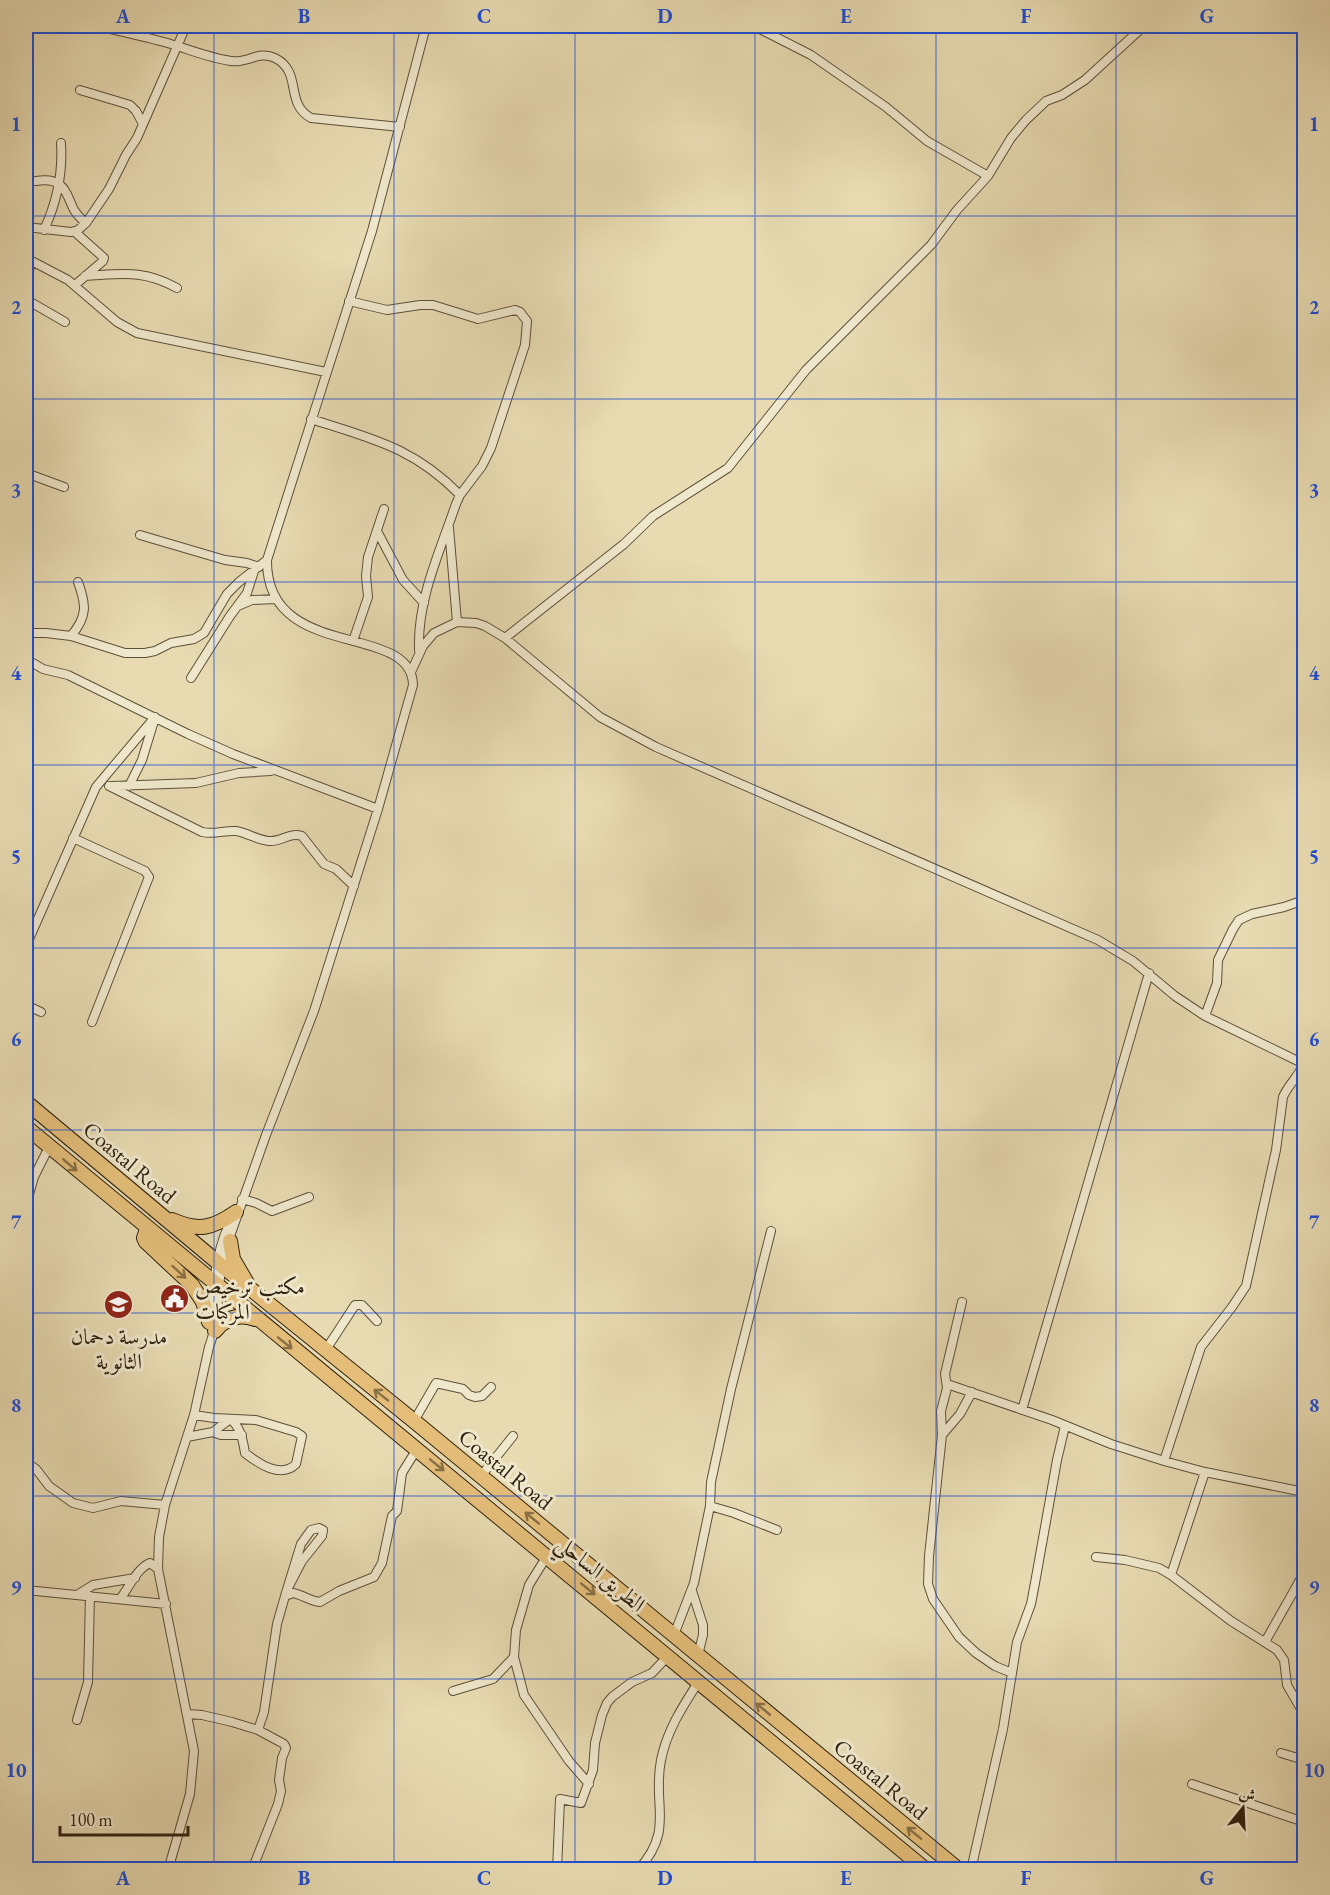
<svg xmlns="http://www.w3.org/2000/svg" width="1330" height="1895" viewBox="0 0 1330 1895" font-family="'EB Garamond',Amiri,serif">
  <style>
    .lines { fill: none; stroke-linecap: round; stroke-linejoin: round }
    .minor-casing { stroke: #5d5039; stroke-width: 10 }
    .trunk-casing { stroke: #2f2211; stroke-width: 16 }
    .minor { stroke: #f0e8cd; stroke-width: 8 }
    .trunk { stroke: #e4be79; stroke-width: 14 }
    .oneway { stroke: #8a7045 }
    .grid { fill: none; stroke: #1d4ed8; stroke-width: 1.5; stroke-opacity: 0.55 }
    .labels { text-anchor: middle; stroke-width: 6; stroke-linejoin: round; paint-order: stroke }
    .street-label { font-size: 22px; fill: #2f2211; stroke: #f0e8cd }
    .poi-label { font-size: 22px; fill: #2f2211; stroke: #f0e8cd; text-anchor: start }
    .neatline { fill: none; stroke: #1d4ed8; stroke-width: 2 }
    .grid-label { font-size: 20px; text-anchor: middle; font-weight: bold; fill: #1d4ed8 }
  </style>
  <rect width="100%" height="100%" fill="#e8dbb2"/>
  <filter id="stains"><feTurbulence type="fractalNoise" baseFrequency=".00333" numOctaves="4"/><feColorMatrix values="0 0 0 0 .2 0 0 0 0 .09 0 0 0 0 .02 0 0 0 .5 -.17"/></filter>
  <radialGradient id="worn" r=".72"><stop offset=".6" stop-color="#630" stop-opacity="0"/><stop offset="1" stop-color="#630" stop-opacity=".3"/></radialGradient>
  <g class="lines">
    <defs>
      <path id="minor" d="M27 26 37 29 47 26
        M97 26C119 31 142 36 164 42 186 48 208 58 231 61 247 64 258 50 275 58 303 72 284 103 311 118L400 127
        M754 26 811 55 886 107 927 141 988 176
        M80 90 130 105 136 111 143 124
        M36 181C62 177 65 189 73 208 76 214 81 219 86 223
        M26 227 71 232 78 230 86 223 109 189 126 155 137 138 186 26
        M44 230C57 202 63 174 61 143
        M26 258 68 280 117 322 137 333 326 372
        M30 260 27 300 65 322
        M85 276C122 274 143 269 177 288
        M75 285 103 261 104 258 75 232
        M349 301 387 310 420 305H433L478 319 515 310 520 312 527 321 525 345 491 448 482 466 460 495 456 504C440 551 417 600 419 650
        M311 419C372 439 413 447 460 495
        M26 473 64 487
        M449 528 457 622
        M377 531 403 580 424 603
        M140 535 225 560 247 563 259 567
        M238 606 252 600 276 599
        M26 633H46L71 636 125 653H145L155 651 171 643 194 639 204 633 227 594 239 582 267 560
        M71 636C88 616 86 604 78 582
        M505 638 624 544 653 516 728 468 806 370 931 245 957 210 988 176 1011 138 1026 120 1046 101 1062 95 1085 80 1144 26
        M353 641 368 597 366 576 368 557 384 509
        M26 659 43 669 68 675 188 734 233 754 378 809
        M411 672 423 646 434 633 457 622 476 623 485 626 505 638 600 717 656 747 1098 940 1133 961 1175 996 1205 1016 1304 1064
        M191 678 230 616 247 593 254 571
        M109 786 202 832C214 835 225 830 236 831 248 833 257 840 269 841 282 842 289 832 302 836L324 864 336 869 354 886
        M112 786 196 783 239 773 271 771
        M129 786 142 760 154 721
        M73 838 145 871 149 877 92 1022
        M26 946 96 787 155 717
        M26 1005 41 1012
        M1205 1016 1217 983 1218 960 1233 929 1239 920 1252 914 1284 907 1304 900
        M242 1199 256 1203 272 1211 309 1197
        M26 1205 34 1177 49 1147
        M962 1302 945 1374 947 1388 941 1411 942 1435 929 1556 928 1584 933 1599 959 1637 976 1653 995 1666 1012 1673
        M210 1316C214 1281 216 1248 233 1216
        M325 1351 355 1305H362L377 1321
        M947 1384 1052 1420 1111 1444 1164 1461 1205 1472 1304 1492
        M1022 1410 1149 973
        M414 1421 436 1383 463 1389 469 1395 475 1397 482 1396 491 1387
        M213 1432 221 1435H242
        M942 1435 960 1414 972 1392
        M187 1437 213 1432 230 1419C241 1427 243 1441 245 1453 259 1464 281 1479 296 1464L302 1436 296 1432 256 1420 214 1418 194 1415
        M1164 1461 1201 1347 1232 1307 1246 1286 1276 1150 1283 1097C1288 1085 1299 1076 1304 1063
        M26 1462 36 1469 49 1486 73 1503 93 1508 121 1501 165 1505
        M481 1476 513 1436
        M710 1506 734 1513 777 1530
        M1096 1557 1125 1560 1159 1568 1171 1575 1231 1621 1277 1650 1284 1660 1287 1685 1304 1714
        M1171 1575 1205 1472
        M26 1590 166 1604
        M692 1591 703 1625V1635L698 1655
        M77 1595 93 1585 135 1578
        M285 1596 301 1544 311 1530 319 1528 323 1530 322 1536 302 1561 288 1588
        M120 1599C129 1588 137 1568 150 1563L158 1569
        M674 1635 694 1583 710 1506 711 1482 731 1389 771 1231
        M1265 1642 1304 1573
        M514 1657 524 1695 569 1761 589 1784
        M453 1691 493 1679 514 1657 516 1630 529 1585 547 1556
        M188 1714 202 1715 232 1722 258 1730 284 1744 286 1748 282 1758 279 1780 281 1791 278 1804 252 1870
        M77 1720 88 1682 90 1596
        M258 1730 264 1712 277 1624 285 1596 293 1593C303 1595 310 1601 320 1602L339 1591 374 1577 382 1563 392 1516 397 1511 402 1473 417 1449
        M1281 1753 1304 1760
        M1192 1784 1304 1822
        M168 1870 190 1794 194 1751 158 1569 159 1537 165 1505 194 1415 209 1347C221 1316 216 1284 224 1253L266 1135 314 1011 378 809 413 685C412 621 266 663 267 560L372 231 426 26
        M497 1870 498 1866
        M557 1870 560 1799 581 1803 593 1770 595 1743 602 1715 607 1703 612 1697 632 1682 652 1673 669 1655
        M638 1870C675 1830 652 1805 661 1760 667 1730 683 1706 699 1681
        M938 1870 944 1858
        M971 1870 1003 1729 1017 1642 1031 1604 1035 1583 1057 1460 1065 1426"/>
      <path id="trunk" d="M26 1102 216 1261 414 1421 959 1870
        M26 1127C326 1375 626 1622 926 1870
        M172 1220C199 1232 213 1228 236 1212
        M147 1229 144 1238 146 1242 192 1285 203 1302 209 1322
        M230 1241 233 1259 247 1283
        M215 1331C225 1318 239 1313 255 1319"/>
    </defs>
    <use href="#minor" class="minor-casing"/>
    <use href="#trunk" class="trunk-casing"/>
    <use href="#minor" class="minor"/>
    <use href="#trunk" class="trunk"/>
  </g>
  <defs><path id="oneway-shaft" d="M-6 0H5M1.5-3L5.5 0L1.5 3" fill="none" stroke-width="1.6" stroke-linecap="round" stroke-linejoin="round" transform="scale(1.5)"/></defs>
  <g class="oneway">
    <use href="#oneway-shaft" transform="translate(70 1165) rotate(40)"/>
    <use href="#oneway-shaft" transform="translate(179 1272) rotate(42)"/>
    <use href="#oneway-shaft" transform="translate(285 1343) rotate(39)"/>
    <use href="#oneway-shaft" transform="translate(381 1395) rotate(-142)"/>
    <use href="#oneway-shaft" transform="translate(437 1465) rotate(39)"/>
    <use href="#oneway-shaft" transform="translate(532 1518) rotate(-141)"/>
    <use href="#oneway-shaft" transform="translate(588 1589) rotate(39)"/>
    <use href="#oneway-shaft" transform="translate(763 1709) rotate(-140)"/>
    <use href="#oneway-shaft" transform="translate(914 1833) rotate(-141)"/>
  </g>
  <path class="grid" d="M214 26V1870M394 26V1870M575 26V1870M755 26V1870M936 26V1870M1116 26V1870M26 216H1304M26 399H1304M26 582H1304M26 765H1304M26 948H1304M26 1130H1304M26 1313H1304M26 1496H1304M26 1679H1304"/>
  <defs>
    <symbol id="civic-disc" viewBox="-11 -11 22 22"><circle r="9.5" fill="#8f2418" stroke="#f0e8cd"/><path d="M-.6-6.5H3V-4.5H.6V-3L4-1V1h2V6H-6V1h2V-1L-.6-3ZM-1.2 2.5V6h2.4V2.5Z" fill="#fff"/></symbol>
    <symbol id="school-disc" viewBox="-11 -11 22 22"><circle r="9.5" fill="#8f2418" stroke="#f0e8cd"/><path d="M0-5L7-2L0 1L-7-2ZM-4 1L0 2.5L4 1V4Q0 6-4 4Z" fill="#fff"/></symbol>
  </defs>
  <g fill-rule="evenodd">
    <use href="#civic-disc" x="158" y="1282" width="33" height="33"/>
    <use href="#school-disc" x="102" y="1288" width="33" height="33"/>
  </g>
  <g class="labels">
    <g class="street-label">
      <text transform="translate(130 1162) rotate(40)" y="8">Coastal Road</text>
      <text transform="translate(506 1469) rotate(39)" y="8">Coastal Road</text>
      <text transform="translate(601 1573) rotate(39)" y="8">الطريق الساحلي</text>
      <text transform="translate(881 1779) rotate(39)" y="8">Coastal Road</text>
    </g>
    <g class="poi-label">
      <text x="195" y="1294">مكتب ترخيص<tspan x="195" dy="25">المركبات</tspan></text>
      <text x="119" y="1344" text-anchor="middle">مدرسة دحمان<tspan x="119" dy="25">الثانوية</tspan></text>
    </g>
  </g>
  <rect width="1330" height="1895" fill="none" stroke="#e8dbb2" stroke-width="66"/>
  <g transform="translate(1243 1808) rotate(18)" stroke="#f0e8cd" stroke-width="4.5" paint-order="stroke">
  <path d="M0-4.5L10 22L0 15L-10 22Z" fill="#2f2211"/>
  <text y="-9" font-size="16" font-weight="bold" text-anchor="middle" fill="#2f2211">ش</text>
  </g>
  <path d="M60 1826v9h128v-9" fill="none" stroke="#2f2211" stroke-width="3"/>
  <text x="69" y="1826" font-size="18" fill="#2f2211" stroke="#f0e8cd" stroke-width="4.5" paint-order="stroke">100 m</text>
  <rect x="33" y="33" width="1264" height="1829" class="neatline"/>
  <g class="grid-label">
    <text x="123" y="23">A</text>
    <text x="304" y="23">B</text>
    <text x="484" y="23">C</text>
    <text x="665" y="23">D</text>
    <text x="846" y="23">E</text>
    <text x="1026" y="23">F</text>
    <text x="1207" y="23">G</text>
    <text x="16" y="131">1</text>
    <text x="1314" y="131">1</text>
    <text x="16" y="314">2</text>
    <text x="1314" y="314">2</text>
    <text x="16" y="497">3</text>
    <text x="1314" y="497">3</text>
    <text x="16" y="680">4</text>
    <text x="1314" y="680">4</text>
    <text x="16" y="863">5</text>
    <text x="1314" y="863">5</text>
    <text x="16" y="1046">6</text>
    <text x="1314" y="1046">6</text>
    <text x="16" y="1229">7</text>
    <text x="1314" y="1229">7</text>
    <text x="16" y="1412">8</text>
    <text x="1314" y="1412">8</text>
    <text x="16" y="1594">9</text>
    <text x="1314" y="1594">9</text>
    <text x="16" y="1777">10</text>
    <text x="1314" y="1777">10</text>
    <text x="123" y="1885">A</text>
    <text x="304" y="1885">B</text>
    <text x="484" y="1885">C</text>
    <text x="665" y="1885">D</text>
    <text x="846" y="1885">E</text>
    <text x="1026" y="1885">F</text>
    <text x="1207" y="1885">G</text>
  </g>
  <rect width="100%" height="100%" filter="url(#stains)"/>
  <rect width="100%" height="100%" fill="url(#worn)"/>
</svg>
